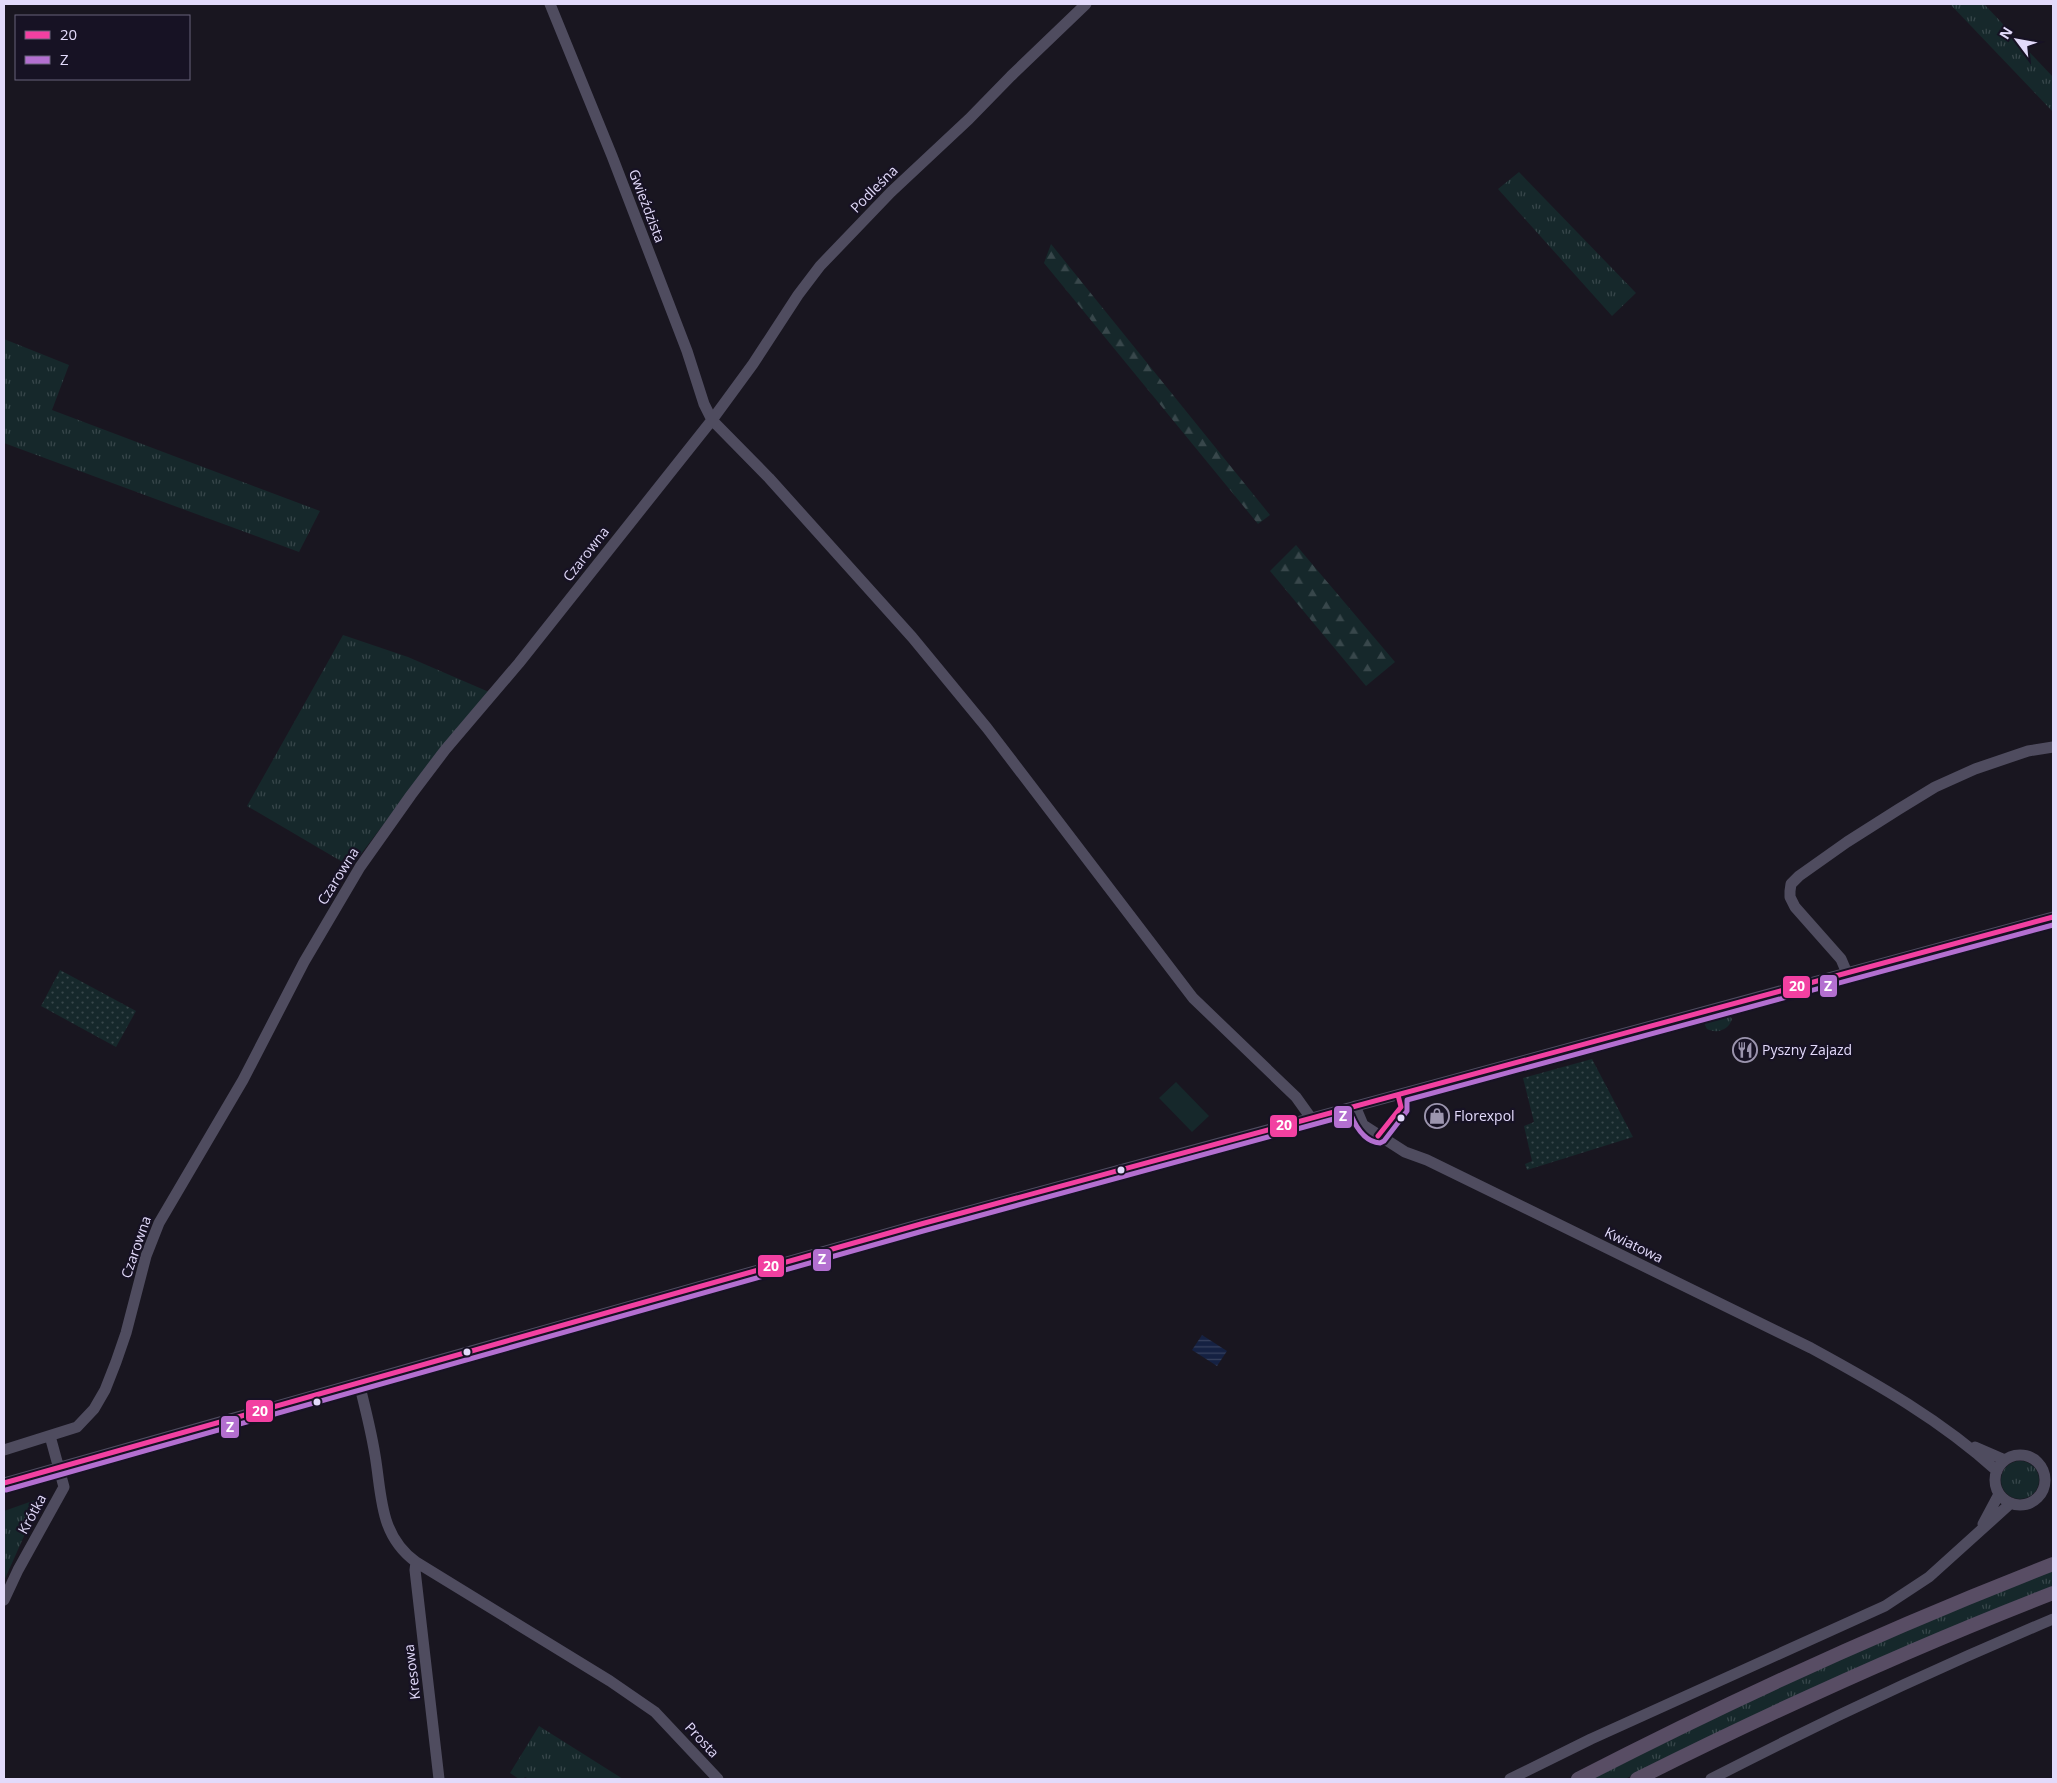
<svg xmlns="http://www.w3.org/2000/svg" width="2057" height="1783" viewBox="0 0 2057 1783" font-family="'Open Sans',sans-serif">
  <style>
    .grass { fill: url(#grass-tufts) }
    .forest { fill: url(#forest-firs) }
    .park { fill: url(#park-dots) }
    .pitch { fill: #16282b }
    .water { fill: url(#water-rules) }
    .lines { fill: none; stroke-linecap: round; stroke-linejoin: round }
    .minor { stroke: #4f4c5f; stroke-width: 11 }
    .major { stroke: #584d64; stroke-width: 14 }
    .bus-1-casing { stroke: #171224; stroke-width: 9 }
    .bus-2-casing { stroke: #171224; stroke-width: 9 }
    .bus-1 { stroke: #f240a1; stroke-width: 5 }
    .bus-2 { stroke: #b36fd0; stroke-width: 5 }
    .bus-dot { fill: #e2dafa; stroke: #171224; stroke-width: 2 }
    .labels { text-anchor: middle; stroke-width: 4.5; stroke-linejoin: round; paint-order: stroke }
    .street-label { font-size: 14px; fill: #e2dafa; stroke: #171224 }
    .poi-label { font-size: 14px; fill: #e2dafa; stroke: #171224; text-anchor: start }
    .line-badge { stroke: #171224; stroke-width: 2 }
    .badge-label { font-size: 14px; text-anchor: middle; font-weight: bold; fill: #fff }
  </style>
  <defs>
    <pattern id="grass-tufts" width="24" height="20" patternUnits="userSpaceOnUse" patternTransform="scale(1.25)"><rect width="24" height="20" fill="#16282b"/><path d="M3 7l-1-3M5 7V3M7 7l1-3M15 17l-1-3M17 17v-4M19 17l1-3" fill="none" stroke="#38474b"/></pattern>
    <pattern id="forest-firs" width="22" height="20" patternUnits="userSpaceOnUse" patternTransform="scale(1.25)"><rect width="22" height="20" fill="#16282b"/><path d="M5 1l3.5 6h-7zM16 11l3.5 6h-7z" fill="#38474b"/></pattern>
    <pattern id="park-dots" width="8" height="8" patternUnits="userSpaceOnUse" patternTransform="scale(1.25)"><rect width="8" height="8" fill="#16282b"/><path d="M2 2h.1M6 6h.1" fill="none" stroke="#38474b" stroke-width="1.8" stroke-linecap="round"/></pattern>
    <pattern id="water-rules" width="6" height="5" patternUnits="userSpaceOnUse" patternTransform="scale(1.25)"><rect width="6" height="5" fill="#152142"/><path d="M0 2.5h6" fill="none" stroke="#37415e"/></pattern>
  </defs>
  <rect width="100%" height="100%" fill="#191620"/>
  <path class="grass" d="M1950 4H1984L2053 77V112Z
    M1519 172 1636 293 1612 316 1498 189Z
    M4 339 69 365 52 410 320 511 299 552 4 443Z
    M343 635 408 657 489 692 454 732 351 867 247 806Z
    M1728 1014 1732 1019C1729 1030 1717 1034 1707 1029L1704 1023 1706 1020Z
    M2001 1480a19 19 0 1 1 38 0a19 19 0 1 1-38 0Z
    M41 1498 4 1581V1511Z
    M2053 1569V1586L1672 1755 1625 1779H1590L1832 1661Z
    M539 1726 623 1779H529L525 1777 523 1779H519L510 1773Z"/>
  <path class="forest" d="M1051 244 1270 515 1258 524 1044 263Z
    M1296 545 1395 662 1366 686 1270 571Z"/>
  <path class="park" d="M60 970 136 1011 116 1047 41 1006Z
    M1592 1059 1633 1137 1527 1170 1525 1164 1532 1161 1524 1126 1534 1122 1523 1078Z"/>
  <path class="pitch" d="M1176 1082 1209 1116 1192 1132 1159 1098Z"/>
  <path class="water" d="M1202 1335 1227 1351 1217 1366 1192 1350Z"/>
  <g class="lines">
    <path class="minor" d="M550 4 612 156 687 351 704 404 712 420 769 478 912 637 987 728 1193 998 1296 1097 1311 1118
      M1847 973 1841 959 1795 907 1790 897V891L1791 884 1799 876 1847 842 1899 809 1935 787 1975 769 2028 751 2053 747
      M1355 1106 1363 1125 1405 1152 1427 1160 1811 1348C1877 1384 1941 1420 1997 1471
      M359 1383C365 1407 371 1430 375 1455 382 1496 379 1535 416 1562L610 1681 655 1712 718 1779
      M1975 1447 2005 1460
      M4 1450 77 1427 94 1409 105 1390 116 1362 126 1333 146 1256 159 1223 243 1080 304 962 360 867 411 795 445 750 519 663 712 420 753 364 798 295 820 266 891 192 969 119 1011 76 1086 4
      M1995 1480a25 25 0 1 1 50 0a25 25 0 1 1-50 0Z
      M4 1483 921 1224 2053 917
      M1983 1524 1999 1494
      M416 1562 415 1570 439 1779
      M4 1600 18 1570 64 1487 50 1436
      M1510 1779 1591 1739 1885 1606 1929 1577 2011 1503
      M1711 1779C1823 1721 1937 1668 2053 1619"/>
    <path class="major" d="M1578 1779C1733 1699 1891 1627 2053 1564
      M1637 1779C1773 1711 1911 1648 2053 1593"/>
    <defs>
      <path id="bus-1" d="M1378 1136 1401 1107 1398 1095
        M4 1483 921 1224 2053 917"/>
      <path id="bus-2" d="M6 1490 923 1231 1341 1117 1351 1115C1356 1127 1365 1142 1380 1143L1384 1141 1407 1111V1100L2053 925"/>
    </defs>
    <use href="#bus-1" class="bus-1-casing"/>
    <use href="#bus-2" class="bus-2-casing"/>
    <use href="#bus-1" class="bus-1"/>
    <use href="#bus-2" class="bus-2"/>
  </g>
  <defs>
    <symbol id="restaurant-ring" viewBox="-11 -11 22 22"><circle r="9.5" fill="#171224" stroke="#9c95ae" stroke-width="1.5"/><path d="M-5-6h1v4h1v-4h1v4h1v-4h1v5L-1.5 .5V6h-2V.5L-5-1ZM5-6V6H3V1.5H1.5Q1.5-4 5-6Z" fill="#9c95ae"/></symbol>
    <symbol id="shop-ring" viewBox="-11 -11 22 22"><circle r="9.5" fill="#171224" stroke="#9c95ae" stroke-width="1.5"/><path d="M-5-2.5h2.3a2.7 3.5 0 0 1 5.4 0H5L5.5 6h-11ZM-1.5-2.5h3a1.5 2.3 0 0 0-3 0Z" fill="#9c95ae"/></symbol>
  </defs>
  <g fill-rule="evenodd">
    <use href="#restaurant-ring" x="1731" y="1036" width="28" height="28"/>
    <use href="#shop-ring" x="1423" y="1102" width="28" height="28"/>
  </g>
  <g class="bus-dot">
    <circle cx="1401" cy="1118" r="4.5"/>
    <circle cx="1121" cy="1170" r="4.5"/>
    <circle cx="467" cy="1352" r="4.5"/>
    <circle cx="317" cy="1402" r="4.5"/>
  </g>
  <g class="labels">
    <g class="street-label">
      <text transform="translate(874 189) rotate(-45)" y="5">Podleśna</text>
      <text transform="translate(647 206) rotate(69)" y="5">Gwieździsta</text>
      <text transform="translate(586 554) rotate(-52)" y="5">Czarowna</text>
      <text transform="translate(338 876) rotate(-58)" y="5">Czarowna</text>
      <text transform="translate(1634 1245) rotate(26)" y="5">Kwiatowa</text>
      <text transform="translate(136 1247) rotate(-71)" y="5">Czarowna</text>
      <text transform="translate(32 1514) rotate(-61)" y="5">Krótka</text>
      <text transform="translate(412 1672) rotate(-97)" y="5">Kresowa</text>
      <text transform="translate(702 1740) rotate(47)" y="5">Prosta</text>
    </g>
    <g class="poi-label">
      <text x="1762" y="1055">Pyszny Zajazd</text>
      <text x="1454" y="1121">Florexpol</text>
    </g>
  </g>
  <g class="line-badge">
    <rect x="1819" y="974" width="19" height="24" rx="5" fill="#b36fd0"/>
    <rect x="1782" y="975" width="29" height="24" rx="5" fill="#f240a1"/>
    <rect x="1333" y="1105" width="20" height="24" rx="5" fill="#b36fd0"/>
    <rect x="1269" y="1114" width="29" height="24" rx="5" fill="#f240a1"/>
    <rect x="812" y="1248" width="20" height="24" rx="5" fill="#b36fd0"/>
    <rect x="757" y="1254" width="28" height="24" rx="5" fill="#f240a1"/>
    <rect x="245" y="1399" width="29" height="24" rx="5" fill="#f240a1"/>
    <rect x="220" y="1415" width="20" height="24" rx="5" fill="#b36fd0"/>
  </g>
  <g class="badge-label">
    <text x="1828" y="991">Z</text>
    <text x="1797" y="991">20</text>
    <text x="1343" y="1121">Z</text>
    <text x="1284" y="1130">20</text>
    <text x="822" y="1264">Z</text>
    <text x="771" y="1271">20</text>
    <text x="260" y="1416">20</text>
    <text x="230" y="1432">Z</text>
  </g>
  <rect width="2057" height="1783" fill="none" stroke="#e2dafa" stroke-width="10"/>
  <rect x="15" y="15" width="175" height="65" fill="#171224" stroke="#68627a"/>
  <rect x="25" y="31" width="25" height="8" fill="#f240a1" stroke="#68627a"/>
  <text x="60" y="40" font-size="15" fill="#e2dafa">20</text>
  <rect x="25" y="56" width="25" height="8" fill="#b36fd0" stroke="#68627a"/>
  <text x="60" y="65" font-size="15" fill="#e2dafa">Z</text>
  <g transform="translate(2017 40) rotate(302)" stroke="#171224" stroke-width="4" paint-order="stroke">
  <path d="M0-4L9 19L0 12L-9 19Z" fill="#e2dafa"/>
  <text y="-8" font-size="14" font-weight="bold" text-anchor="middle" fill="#e2dafa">N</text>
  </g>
</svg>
